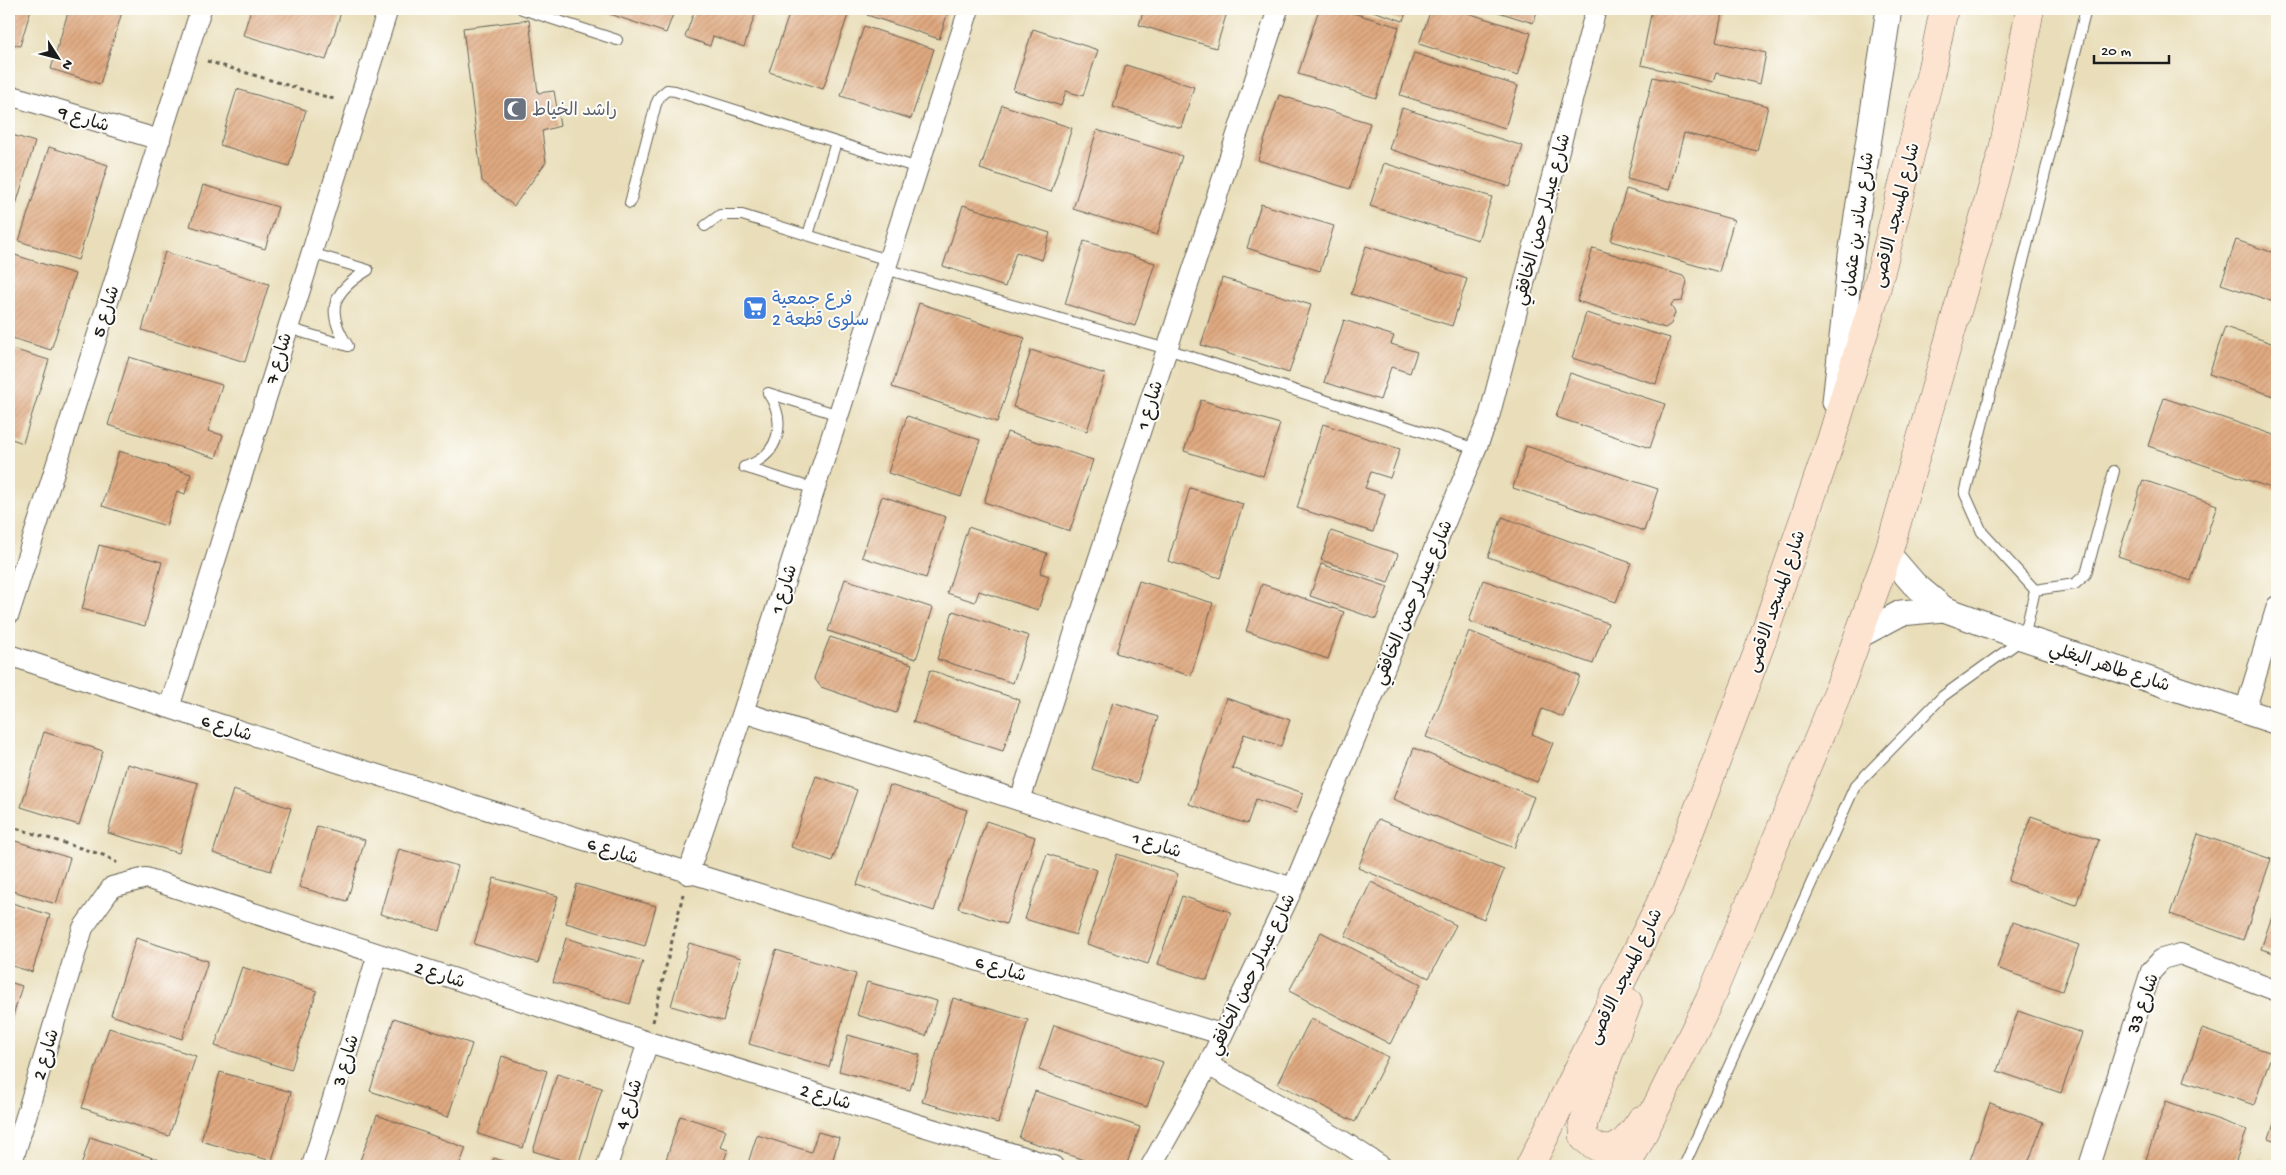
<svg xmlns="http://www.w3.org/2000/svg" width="2286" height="1175" viewBox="0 0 2286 1175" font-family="'Gochi Hand','Playpen Sans Arabic',sans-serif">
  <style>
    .building { fill: url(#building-hatch) }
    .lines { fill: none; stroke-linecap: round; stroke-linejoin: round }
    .service-casing { stroke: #646053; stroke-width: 12 }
    .minor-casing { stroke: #646053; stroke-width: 22 }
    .tertiary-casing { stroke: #646053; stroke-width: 27 }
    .secondary-casing { stroke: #646053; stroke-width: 29 }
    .path { stroke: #646053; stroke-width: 3; stroke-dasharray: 4 4; stroke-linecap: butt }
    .service { stroke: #fff; stroke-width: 10 }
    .minor { stroke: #fff; stroke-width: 20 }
    .tertiary { stroke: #fff; stroke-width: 25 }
    .secondary { stroke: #fde4d1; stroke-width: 28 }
    .labels { text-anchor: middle; stroke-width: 4; stroke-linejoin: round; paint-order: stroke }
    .worship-label { font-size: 18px; fill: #5b616d; stroke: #fdfcf7; text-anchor: start }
    .street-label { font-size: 18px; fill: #1c1c1c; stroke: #fdfcf7 }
    .shop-label { font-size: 18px; fill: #366cbe; stroke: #fdfcf7; text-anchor: start }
  </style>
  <defs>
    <pattern id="building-hatch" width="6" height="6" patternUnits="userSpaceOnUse" patternTransform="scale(1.25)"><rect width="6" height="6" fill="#dfa980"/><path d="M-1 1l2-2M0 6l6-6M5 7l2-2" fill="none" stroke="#bf916e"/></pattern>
  </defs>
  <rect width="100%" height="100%" fill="#fdfcf7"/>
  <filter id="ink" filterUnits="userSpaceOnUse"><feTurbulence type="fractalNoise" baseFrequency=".02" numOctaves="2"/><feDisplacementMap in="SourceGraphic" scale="10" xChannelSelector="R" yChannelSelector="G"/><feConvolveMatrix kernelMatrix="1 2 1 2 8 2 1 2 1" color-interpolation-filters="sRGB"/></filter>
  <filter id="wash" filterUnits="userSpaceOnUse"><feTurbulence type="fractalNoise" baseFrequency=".0096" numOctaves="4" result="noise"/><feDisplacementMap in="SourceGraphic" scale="20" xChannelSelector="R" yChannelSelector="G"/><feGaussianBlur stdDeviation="1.12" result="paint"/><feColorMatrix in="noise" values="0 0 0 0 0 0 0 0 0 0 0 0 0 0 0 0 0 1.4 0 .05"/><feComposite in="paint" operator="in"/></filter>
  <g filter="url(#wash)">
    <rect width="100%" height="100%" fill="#e9deb9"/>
    <g id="blocks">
      <path class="building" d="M9 9H31L20 46 9 43Z
        M69 9H123L100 84 51 69Z
        M251 9H342L326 60 243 35Z
        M612 9H675L666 33 610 14Z
        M695 9H757L744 47 713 36 710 46 685 37Z
        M791 9H850L823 89 769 72Z
        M869 9H949L939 39 867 15Z
        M1144 9H1228L1216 48 1139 25Z
        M1319 9H1340L1399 27 1376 98 1298 74Z
        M1367 9H1407L1403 21Z
        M1431 9H1455L1531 33 1518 76 1419 44Z
        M1489 9H1538L1533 23Z
        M1652 9H1723L1716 42 1766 53 1760 84 1716 73 1713 82 1641 65Z
        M529 20 538 93 554 91 560 126 542 131 546 162 514 206 482 181 463 28Z
        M864 26 934 49 911 119 841 96Z
        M1033 29 1098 50 1083 96 1066 91 1061 106 1013 90Z
        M1414 53 1518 86 1505 128 1400 95Z
        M1126 65 1194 87 1181 128 1113 107Z
        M1653 77 1768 106 1757 151 1684 133 1669 190 1627 179Z
        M237 89 306 110 289 166 220 145Z
        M1279 95 1370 123 1350 189 1258 160Z
        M1002 105 1072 128 1051 192 980 169Z
        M1402 108 1523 146 1510 187 1389 149Z
        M1097 130 1182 156 1157 235 1073 209Z
        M9 134 35 142 9 228Z
        M49 147 108 165 78 260 19 241Z
        M1384 163 1492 197 1478 240 1370 206Z
        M203 185 278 207 265 249 190 226Z
        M1626 189 1734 220 1719 272 1611 241Z
        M1261 204 1334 226 1320 271 1247 248Z
        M963 205 1050 233 1042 260 1016 252 1005 287 943 266Z
        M2236 240 2277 254V303L2221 284Z
        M1084 241 1155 263 1135 326 1065 304Z
        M1366 246 1467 279 1452 326 1351 294Z
        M1593 248 1683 276 1687 282 1682 301 1673 302 1671 305 1675 313 1671 324 1665 328 1577 301Z
        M165 252 269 284 245 362 142 330Z
        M15 255 75 274 51 350 9 337V275Z
        M1222 278 1311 305 1289 373 1201 345Z
        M919 303 1025 338 997 422 892 387Z
        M1586 313 1670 338 1656 384 1572 358Z
        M1344 320 1394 336 1391 344 1417 352 1410 373 1391 367 1380 400 1324 382Z
        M2225 327 2277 345V397L2209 374Z
        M9 348 49 360 23 443 9 438Z
        M1031 350 1105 374 1087 431 1013 407Z
        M129 357 222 385 208 431 223 435 216 458 108 425Z
        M1570 373 1665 404 1650 448 1556 417Z
        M2164 398 2277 436V490L2148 446Z
        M1201 400 1280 424 1263 476 1184 451Z
        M907 416 980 440 961 497 888 473Z
        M1323 424 1400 449 1390 478 1371 472 1365 488 1385 494 1373 532 1297 508Z
        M1007 432 1093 460 1070 531 984 502Z
        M1526 446 1658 489 1644 531 1513 488Z
        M119 451 191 474 185 494 177 491 166 526 102 506Z
        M2143 480 2217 505 2191 581 2118 556Z
        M1190 488 1243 504 1220 578 1168 561Z
        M882 496 946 517 926 578 862 557Z
        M1502 517 1631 563 1616 602 1488 557Z
        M968 527 1047 553 1040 573 1049 576 1038 610 979 591 975 602 947 593Z
        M1331 531 1398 554 1388 583 1321 560Z
        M99 545 162 562 145 626 82 609Z
        M1321 564 1388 587 1376 619 1310 596Z
        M845 579 933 608 916 659 828 631Z
        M1483 580 1608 623 1593 664 1469 621Z
        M1139 581 1213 603 1191 676 1116 653Z
        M1262 584 1344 612 1328 659 1246 631Z
        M953 611 1029 636 1013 683 937 659Z
        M1469 631 1580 676 1563 717 1542 709 1532 734 1553 743 1537 782 1426 737Z
        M830 637 912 664 896 713 821 687 814 678Z
        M930 670 1020 700 1003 751 913 722Z
        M1226 698 1290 720 1281 746 1244 734 1232 768 1303 793 1296 813 1256 799 1247 824 1189 804Z
        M1113 702 1158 717 1137 783 1092 769Z
        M44 732 103 751 79 825 21 807Z
        M1414 748 1534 797 1514 848 1393 799Z
        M127 764 198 783 179 853 108 833Z
        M816 776 857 790 832 861 791 847Z
        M890 785 967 810 934 911 857 885Z
        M233 790 291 808 271 871 213 853Z
        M2031 816 2099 840 2076 905 2008 881Z
        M1378 819 1504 870 1484 919 1358 868Z
        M986 821 1035 837 1006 924 958 908Z
        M317 826 365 840 347 901 299 887Z
        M2198 834 2271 859 2243 940 2170 914Z
        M9 839 70 858 56 904 9 890Z
        M399 849 458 866 440 931 380 914Z
        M1047 854 1097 870 1076 935 1025 919Z
        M1117 854 1178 874 1148 964 1087 944Z
        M494 878 558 896 538 963 474 944Z
        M1371 882 1456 925 1429 978 1345 936Z
        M577 884 656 906 645 946 566 923Z
        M1182 896 1231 912 1207 980 1158 964Z
        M2277 901V954L2261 949Z
        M9 902 50 915 32 972 9 965Z
        M2013 922 2079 945 2062 991 1997 968Z
        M1321 932 1421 984 1390 1044 1289 991Z
        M136 938 208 961 182 1039 111 1015Z
        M566 938 643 961 630 1004 553 982Z
        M689 943 741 958 723 1021 671 1006Z
        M776 950 856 974 829 1067 749 1044Z
        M242 967 317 991 291 1070 215 1046Z
        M9 982 22 986 9 1029Z
        M867 982 937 1001 926 1036 857 1015Z
        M953 998 1028 1020 998 1123 922 1102Z
        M2018 1011 2082 1033 2061 1093 1997 1071Z
        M394 1018 472 1044 448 1117 370 1091Z
        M1311 1018 1388 1057 1355 1122 1278 1084Z
        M1054 1025 1163 1062 1147 1107 1039 1070Z
        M109 1028 196 1056 169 1136 82 1108Z
        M2202 1029 2272 1053 2254 1105 2184 1081Z
        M848 1035 920 1055 910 1090 839 1071Z
        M502 1056 547 1071 523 1148 478 1134Z
        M220 1072 291 1092 272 1161 201 1141Z
        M557 1074 602 1088 578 1165 533 1151Z
        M1035 1091 1140 1127 1126 1166H1102L1019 1138Z
        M2166 1101 2247 1130 2234 1166H2167L2146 1159Z
        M1990 1103 2043 1122 2027 1166H1968Z
        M377 1115 466 1148 459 1166H358Z
        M2277 1115V1141L2269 1138Z
        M680 1116 726 1130 720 1147 728 1150 722 1166H664Z
        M818 1132 839 1138 831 1166H747L757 1135 811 1152Z
        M90 1137 159 1160 157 1166H81Z
        M494 1158 518 1166H491Z
        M2258 1159 2277 1166H2256Z"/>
    </g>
  </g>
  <g filter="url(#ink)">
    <use href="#blocks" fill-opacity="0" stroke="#646053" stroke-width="1"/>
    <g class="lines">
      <defs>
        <path id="service" d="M522 9 617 40
          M630 203 656 104 660 96 667 90 675 91 918 168
          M705 226 720 215H742L888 260
          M808 235 836 142
          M311 253 368 270
          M885 269 1167 349 1476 449
          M288 328 348 346
          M348 346C324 310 333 291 368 270
          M768 393 839 415
          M744 467C779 456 788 423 768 393
          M744 467 815 489
          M2035 590 2075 584 2086 574 2114 471
          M1684 1166 1855 786 1943 696 2024 638 2035 590 1982 532 1965 494 2086 9"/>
        <path id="minor" d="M9 95 160 140
          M9 614 201 9
          M9 655C410 789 816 912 1221 1034
          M169 708 388 9
          M2245 711 2277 606
          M743 712 1293 888
          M1020 800 1278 9
          M688 874 743 712 969 9
          M1208 1065 1341 1140 1381 1166
          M11 1166 83 928 112 887 146 878 648 1042 1053 1166
          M312 1166 378 954
          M607 1166 648 1042
          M1151 1166 1208 1065 1293 888 1489 417 1596 9
          M2089 1166 2151 971 2162 959 2180 954 2277 991"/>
        <path id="tertiary" d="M1835 402 1851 255 1889 9
          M1888 554 1914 584 1944 609 2024 638 2277 722
          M1858 636 1901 613 1944 609"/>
        <path id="secondary" d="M1628 1002 1583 1124 1584 1138C1611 1162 1625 1144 1641 1120
          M1530 1166 1669 886 1760 646 1831 440 1873 303 1931 72 1944 9
          M1627 1166 1709 1001 1837 694 1888 554 2003 150 2030 9"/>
      </defs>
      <use href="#service" class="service-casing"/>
      <use href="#minor" class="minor-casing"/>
      <use href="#tertiary" class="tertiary-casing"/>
      <use href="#secondary" class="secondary-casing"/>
      <path class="path" d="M207 61 337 100
        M9 826 106 856 117 863
        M653 1022 683 894"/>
      <use href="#service" class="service"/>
      <use href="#minor" class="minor"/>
      <use href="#tertiary" class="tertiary"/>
      <use href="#secondary" class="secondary"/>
    </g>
  </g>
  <defs>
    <symbol id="mosque-square" viewBox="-11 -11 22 22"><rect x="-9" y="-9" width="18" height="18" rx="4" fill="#6b7280" stroke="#fdfcf7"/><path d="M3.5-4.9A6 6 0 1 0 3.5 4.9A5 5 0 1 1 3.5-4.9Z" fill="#fff"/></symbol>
    <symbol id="supermarket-square" viewBox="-11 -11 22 22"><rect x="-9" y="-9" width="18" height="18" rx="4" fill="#3f7fe0" stroke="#fdfcf7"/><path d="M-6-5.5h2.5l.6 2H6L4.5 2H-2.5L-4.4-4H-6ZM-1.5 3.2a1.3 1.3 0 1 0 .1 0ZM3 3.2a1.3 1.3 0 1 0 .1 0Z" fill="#fff"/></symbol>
  </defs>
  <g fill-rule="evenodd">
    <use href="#mosque-square" x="501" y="95" width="28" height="28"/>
    <use href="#supermarket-square" x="741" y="294" width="28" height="28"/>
  </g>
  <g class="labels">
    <g class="worship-label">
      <text x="532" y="115">راشد الخياط</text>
    </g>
    <g class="street-label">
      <text transform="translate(84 118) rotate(17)" y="6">شارع 9</text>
      <text transform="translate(1895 215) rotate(-76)" y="6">شارع المسجد الاقصى</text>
      <text transform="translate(1541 219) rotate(-75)" y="6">شارع عبدلر حمن الخافقي</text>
      <text transform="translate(1857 224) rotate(-82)" y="6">شارع ساند بن عثمان</text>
      <text transform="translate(105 311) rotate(-72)" y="6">شارع 5</text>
      <text transform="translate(278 358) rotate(-73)" y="6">شارع 7</text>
      <text transform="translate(1149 405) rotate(-72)" y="6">شارع 1</text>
      <text transform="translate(783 589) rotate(-72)" y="6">شارع 1</text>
      <text transform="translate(1775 601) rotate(-71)" y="6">شارع المسجد الاقصى</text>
      <text transform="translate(1412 602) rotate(-67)" y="6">شارع عبدلر حمن الخافقي</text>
      <text transform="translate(2110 666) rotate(18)" y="6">شارع طاهر البغلي</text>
      <text transform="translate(227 727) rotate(18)" y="6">شارع 6</text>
      <text transform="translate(1157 844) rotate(18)" y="6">شارع 1</text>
      <text transform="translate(613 850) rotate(18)" y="6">شارع 6</text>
      <text transform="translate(1001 968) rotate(17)" y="6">شارع 6</text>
      <text transform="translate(440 974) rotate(18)" y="6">شارع 2</text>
      <text transform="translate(1251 974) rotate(-64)" y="6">شارع عبدلر حمن الخافقي</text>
      <text transform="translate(1624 976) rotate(-64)" y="6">شارع المسجد الاقصى</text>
      <text transform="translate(2142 1003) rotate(-70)" y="6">شارع 33</text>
      <text transform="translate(45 1054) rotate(-73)" y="6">شارع 2</text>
      <text transform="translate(345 1060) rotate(-73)" y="6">شارع 3</text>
      <text transform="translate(826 1096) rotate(17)" y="6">شارع 2</text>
      <text transform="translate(628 1104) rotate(-72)" y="6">شارع 4</text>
    </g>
    <g class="shop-label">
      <text x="772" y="304">فرع جمعية<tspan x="772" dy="21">سلوى قطعة 2</tspan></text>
    </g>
  </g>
  <rect width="2286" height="1175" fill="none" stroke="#fdfcf7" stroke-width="30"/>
  <g transform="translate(58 58) rotate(126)" stroke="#fdfcf7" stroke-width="4" paint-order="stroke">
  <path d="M0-4L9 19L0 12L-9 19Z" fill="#1c1c1c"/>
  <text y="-8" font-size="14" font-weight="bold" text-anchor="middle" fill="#1c1c1c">N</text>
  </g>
  <path d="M2094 55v8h75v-8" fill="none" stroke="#1c1c1c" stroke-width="2.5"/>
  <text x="2101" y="55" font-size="15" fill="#1c1c1c" stroke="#fdfcf7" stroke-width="4" paint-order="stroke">20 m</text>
</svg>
